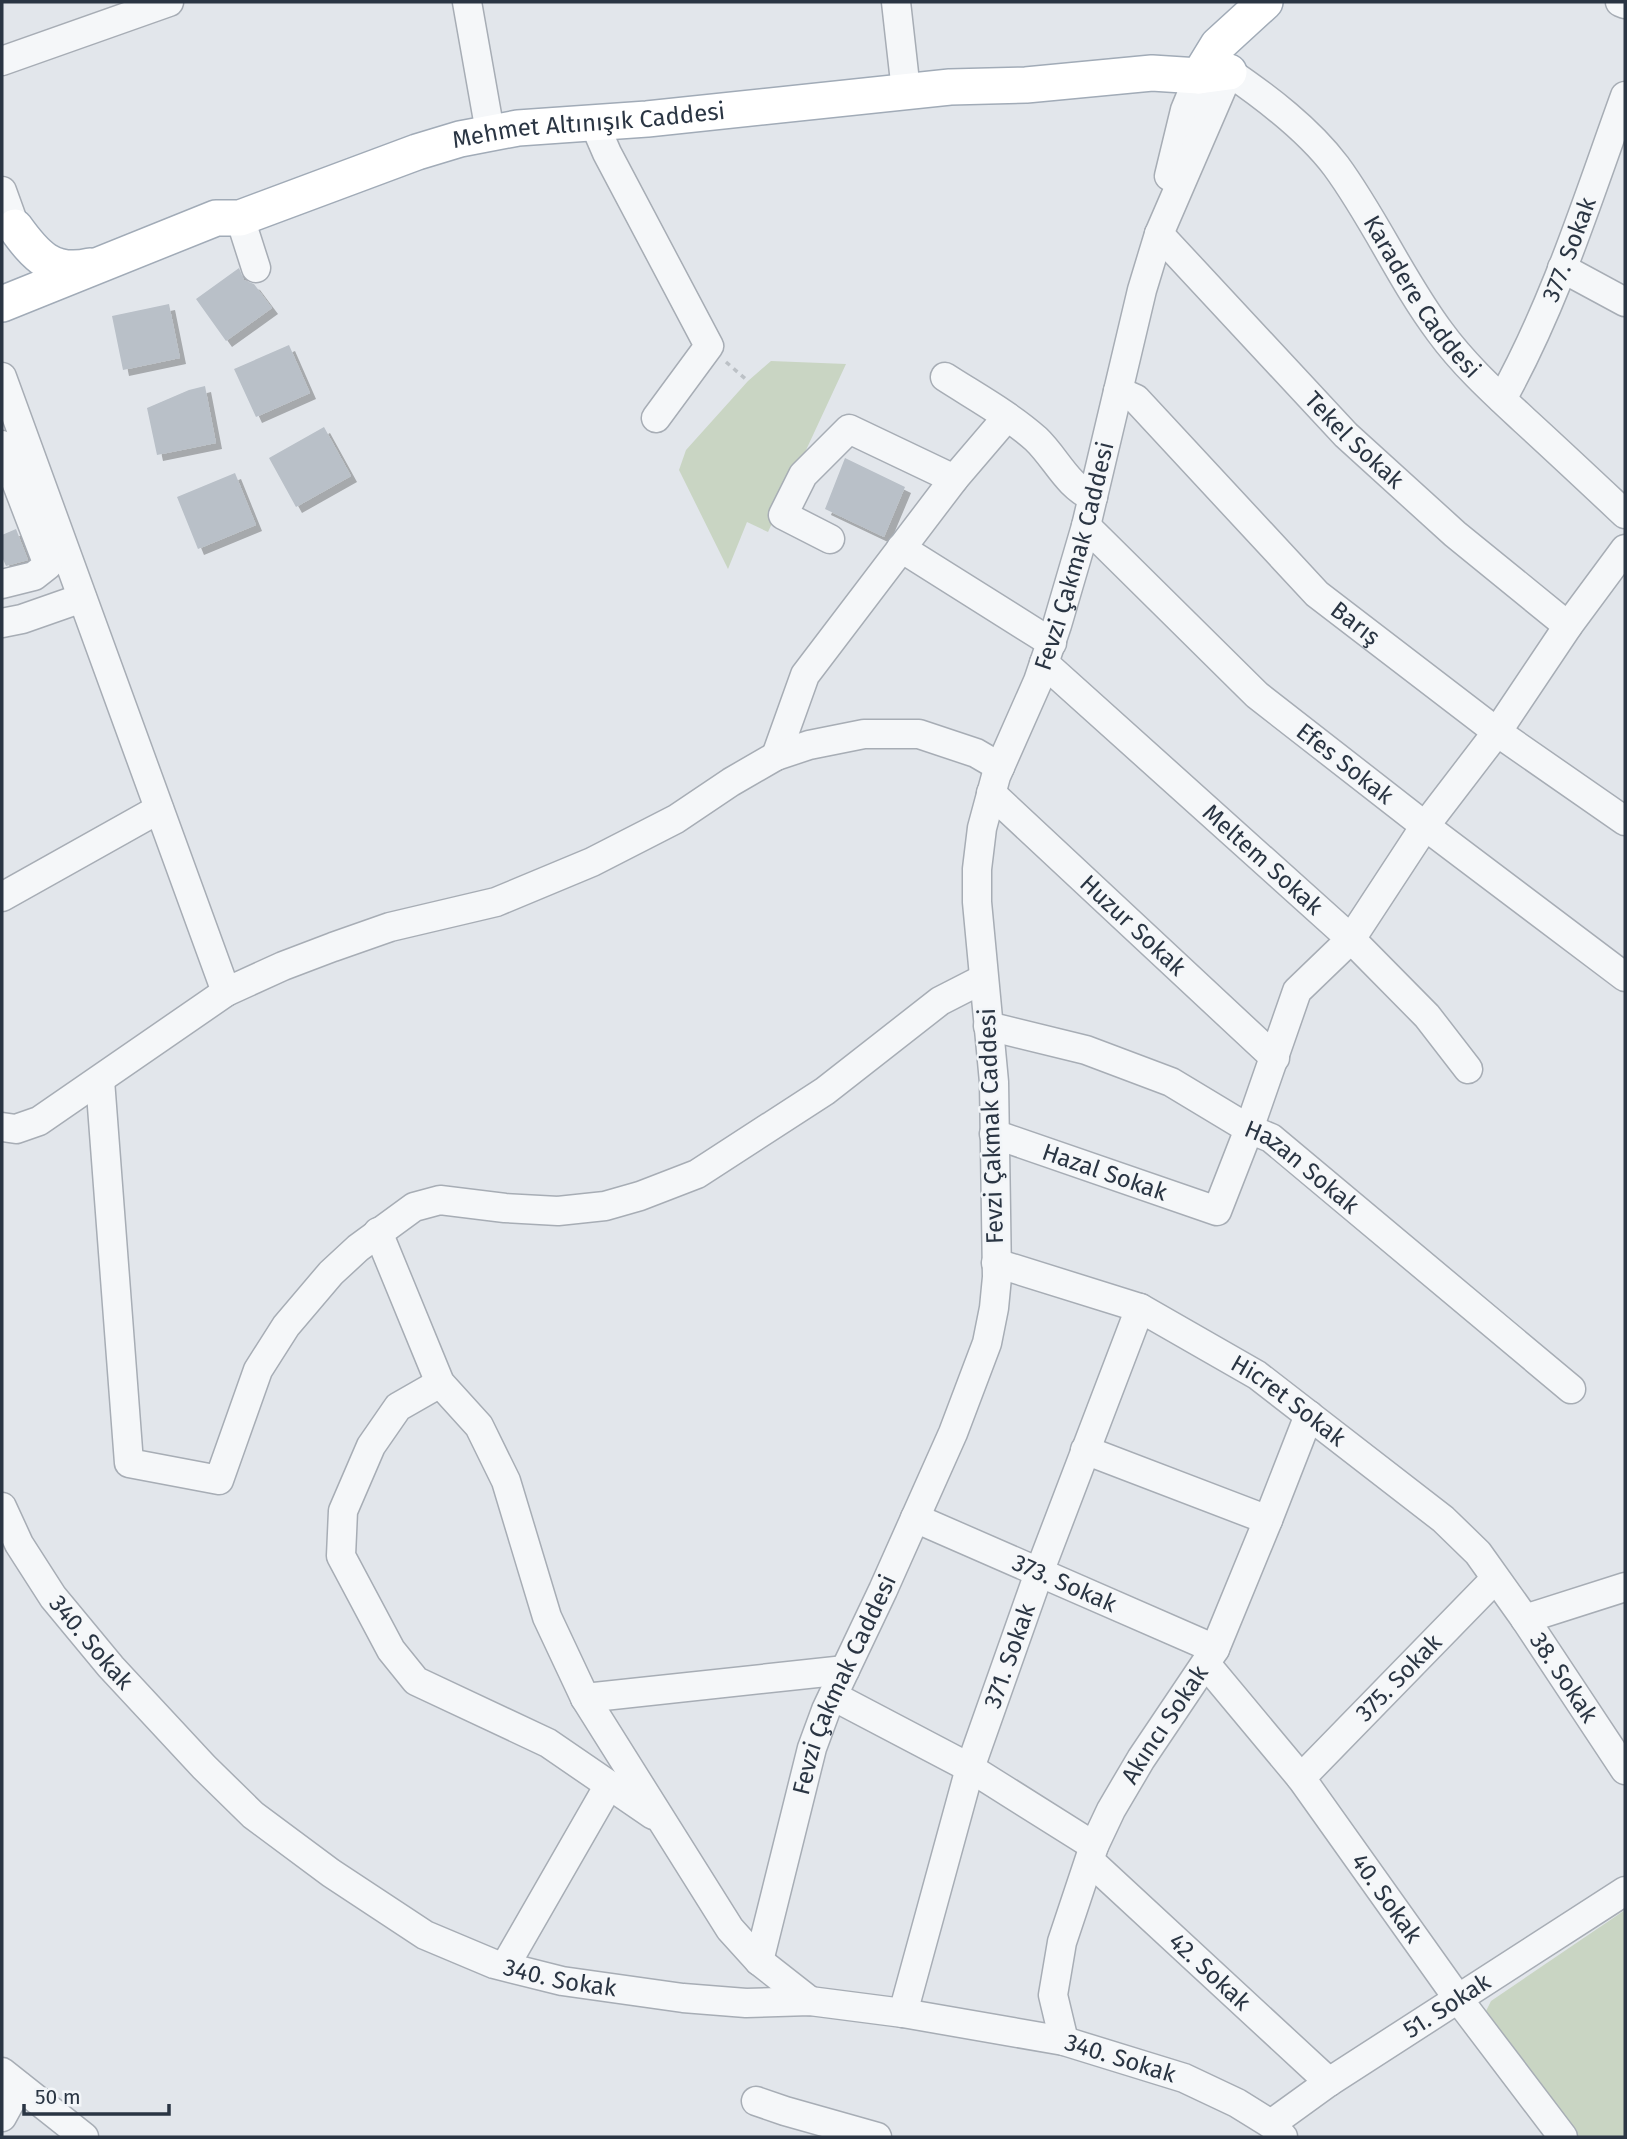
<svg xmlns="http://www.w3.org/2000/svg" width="1627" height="2139" viewBox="0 0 1627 2139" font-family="'Fira Sans',sans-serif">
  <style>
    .green { fill: #c9d5c3 }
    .building { fill: #b9c0c8; filter: url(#shadow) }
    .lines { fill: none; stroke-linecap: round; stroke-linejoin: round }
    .minor-casing { stroke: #a7adb5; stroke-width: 31 }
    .major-casing { stroke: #a1abb7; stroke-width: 38 }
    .path { stroke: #bcc1c6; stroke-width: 3.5; stroke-dasharray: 5 5; stroke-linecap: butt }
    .minor { stroke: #f5f7f9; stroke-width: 28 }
    .major { stroke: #fff; stroke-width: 35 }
    .labels { text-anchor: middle; stroke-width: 5; stroke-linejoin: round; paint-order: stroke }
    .street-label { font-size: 24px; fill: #2a3543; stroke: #f2f5f8 }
  </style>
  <defs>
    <filter id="shadow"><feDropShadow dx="6" dy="6" stdDeviation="0" flood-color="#0004"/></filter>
  </defs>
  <rect width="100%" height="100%" fill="#e2e6eb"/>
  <path class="green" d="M771 361 846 364 768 532 747 522 728 569 679 470 686 450 748 381Z
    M1625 1910V2137H1577L1486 2011 1491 2001Z"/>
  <path class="building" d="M239 268 244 280 254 284 272 308 226 341 196 299Z
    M169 304 180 358 123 370 112 316Z
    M289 345 310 393 256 417 234 369Z
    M205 386 216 443 157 455 147 408 189 390Z
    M324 427 351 476 296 507 269 458Z
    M845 458 905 487 884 537 825 509Z
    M235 473 256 525 198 549 177 497Z
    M16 529 28 560 6 566 2 557V535Z"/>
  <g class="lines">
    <defs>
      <g id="minor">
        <path d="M467 2 490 132"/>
        <path d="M896 2 906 91"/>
        <path d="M1620 2 1625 4"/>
        <path d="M2 61 169 2"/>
        <path d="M594 123 607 153 709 346 656 418"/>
        <path d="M1169 176 1185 110 1199 76"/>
        <path d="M2 191 15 227"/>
        <path d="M240 218 256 268"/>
        <path id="s1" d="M1159 234 1346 435 1455 534 1568 626"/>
        <path d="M1562 268 1625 302"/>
        <path d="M2 377 226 992"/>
        <path d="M945 377C976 397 1009 415 1036 439 1056 458 1067 486 1093 497"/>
        <path id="s2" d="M1118 391 1136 399 1317 594 1497 732 1625 821"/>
        <path id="s3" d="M1502 399C1555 304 1588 198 1625 96"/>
        <path d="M2 445 48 565 34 576 2 584"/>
        <path id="s4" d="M1086 526 1257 695 1425 826 1625 977"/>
        <path d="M830 539 783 515 803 475 849 429 954 479"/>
        <path d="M901 548 1052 643"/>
        <path d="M2 623 22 619 82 598"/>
        <path id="s5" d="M1044 663 1351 939 1427 1016 1468 1069"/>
        <path d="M776 756 805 675 954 479 1007 417"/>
        <path id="s6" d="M991 793 1275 1058"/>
        <path d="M2 897 159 809"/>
        <path id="s7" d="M988 1026 1086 1050 1171 1082 1249 1129 1271 1138 1571 1389"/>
        <path d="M100 1080 129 1463 219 1480 258 1370 286 1326 331 1273 358 1248 414 1207 440 1200 505 1208 558 1211 605 1206 640 1196 697 1174 825 1091 940 1001 983 979"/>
        <path d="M2 1127 16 1129 39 1121 226 992 283 966 333 947 390 927 496 902 592 862 676 819 731 782 776 756 809 745 864 734H919L976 753 1000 767"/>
        <path id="s8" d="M994 1134 1217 1211 1249 1129 1297 991 1351 939 1425 826 1497 732 1568 626 1625 549"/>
        <path d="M378 1232 440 1383 479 1426 506 1481 547 1617 585 1698 730 1929 759 1961 810 2001"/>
        <path id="s9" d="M996 1263 1140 1308 1257 1375 1443 1519 1478 1553 1525 1619 1625 1770"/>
        <path d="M440 1383 398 1407 371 1446 343 1511 341 1556 391 1650 416 1681 548 1743 653 1815"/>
        <path d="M1085 1450 1268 1520"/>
        <path id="s10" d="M2 1507 19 1544 53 1597 111 1667 204 1767 253 1815 331 1873 425 1935 494 1964 562 1981 683 1998 746 2003 810 2001 903 2013 1064 2041 1184 2078 1237 2103 1271 2124 1283 2137"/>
        <path id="s11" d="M915 1518 1215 1649"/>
        <path d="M1525 1619 1625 1587"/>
        <path id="s12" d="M1206 1664 1301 1778 1459 2000 1563 2137"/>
        <path d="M833 1696 970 1768 1094 1846"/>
        <path d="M585 1698 845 1670"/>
        <path id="s13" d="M1301 1778 1495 1579"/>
        <path id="s14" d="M1090 1861 1329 2082"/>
        <path id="s15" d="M759 1961 812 1748 826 1710 883 1590 953 1433 987 1343 994 1308 997 1277 994 1082 977 902V869L982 828 996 776 1038 681 1057 625 1086 526 1142 290 1159 234 1229 72C1267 98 1308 129 1336 166 1375 219 1401 280 1440 332 1464 365 1495 393 1524 420 1558 451 1592 483 1625 514"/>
        <path d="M505 1966 609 1785"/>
        <path id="s16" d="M903 2013 970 1768 1040 1570 1140 1308"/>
        <path id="s17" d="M1064 2041 1053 1995 1062 1942 1094 1846 1111 1810 1141 1759 1215 1649 1268 1520 1309 1415"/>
        <path d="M2 2072 84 2137"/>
        <path d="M756 2101 785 2111 877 2137"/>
        <path d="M2 2117 19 2086"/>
        <path id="s18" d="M1271 2124 1329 2082 1625 1891"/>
      </g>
      <g id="major">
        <path d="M1199 76 1218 45 1265 2"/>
        <path d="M15 227C35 255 52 275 90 266"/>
        <path id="s19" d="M2 304 216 218H240L417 152 460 139 518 128 647 119 950 87 1026 85 1152 73 1199 76 1229 72"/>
      </g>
    </defs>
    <use href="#minor" class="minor-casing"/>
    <use href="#major" class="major-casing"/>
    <path class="path" d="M726 362 748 381"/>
    <use href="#minor" class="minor"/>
    <use href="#major" class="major"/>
  </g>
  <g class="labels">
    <g class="street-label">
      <text dy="8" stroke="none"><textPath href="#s19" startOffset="618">Mehmet Altınışık Caddesi</textPath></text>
      <text dy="8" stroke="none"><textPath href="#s3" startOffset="164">377. Sokak</textPath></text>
      <text dy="8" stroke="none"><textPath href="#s15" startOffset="2275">Karadere Caddesi</textPath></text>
      <text dy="8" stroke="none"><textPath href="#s1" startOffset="284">Tekel Sokak</textPath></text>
      <text dy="8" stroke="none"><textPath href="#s15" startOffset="1466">Fevzi Çakmak Caddesi</textPath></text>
      <text dy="8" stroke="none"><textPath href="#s2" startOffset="334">Barış</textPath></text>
      <text dy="8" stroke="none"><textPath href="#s4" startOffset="352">Efes Sokak</textPath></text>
      <text dy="8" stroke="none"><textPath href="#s5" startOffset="294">Meltem Sokak</textPath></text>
      <text dy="8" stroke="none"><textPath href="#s6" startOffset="194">Huzur Sokak</textPath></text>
      <text transform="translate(991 1126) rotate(-92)" y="8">Fevzi Çakmak Caddesi</text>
      <text dy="8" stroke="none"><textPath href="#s7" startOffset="348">Hazan Sokak</textPath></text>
      <text dy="8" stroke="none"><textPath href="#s8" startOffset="117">Hazal Sokak</textPath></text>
      <text dy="8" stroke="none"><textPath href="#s9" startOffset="326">Hicret Sokak</textPath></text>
      <text dy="8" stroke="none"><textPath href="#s11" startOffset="163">373. Sokak</textPath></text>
      <text dy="8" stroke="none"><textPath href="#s10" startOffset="163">340. Sokak</textPath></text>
      <text dy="8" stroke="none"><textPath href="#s16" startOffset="373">371. Sokak</textPath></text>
      <text dy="8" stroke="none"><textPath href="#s9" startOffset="721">38. Sokak</textPath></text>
      <text dy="8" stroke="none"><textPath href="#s13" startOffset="140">375. Sokak</textPath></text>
      <text dy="8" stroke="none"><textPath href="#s15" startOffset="290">Fevzi Çakmak Caddesi</textPath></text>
      <text dy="8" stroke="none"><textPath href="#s17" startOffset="343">Akıncı Sokak</textPath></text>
      <text dy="8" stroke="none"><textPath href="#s12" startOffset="296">40. Sokak</textPath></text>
      <text dy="8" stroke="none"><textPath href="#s14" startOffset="163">42. Sokak</textPath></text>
      <text dy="8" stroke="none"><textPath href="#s10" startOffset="752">340. Sokak</textPath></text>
      <text dy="8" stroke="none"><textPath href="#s18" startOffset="212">51. Sokak</textPath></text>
      <text dy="8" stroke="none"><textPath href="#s10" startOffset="1320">340. Sokak</textPath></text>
    </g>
  </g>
  <rect width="1627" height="2139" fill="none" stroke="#2a3543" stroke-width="7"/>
  <path d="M24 2104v10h145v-10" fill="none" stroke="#2a3543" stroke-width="3.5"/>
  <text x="35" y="2104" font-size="21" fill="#2a3543" stroke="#f2f5f8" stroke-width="5" paint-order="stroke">50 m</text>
</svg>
